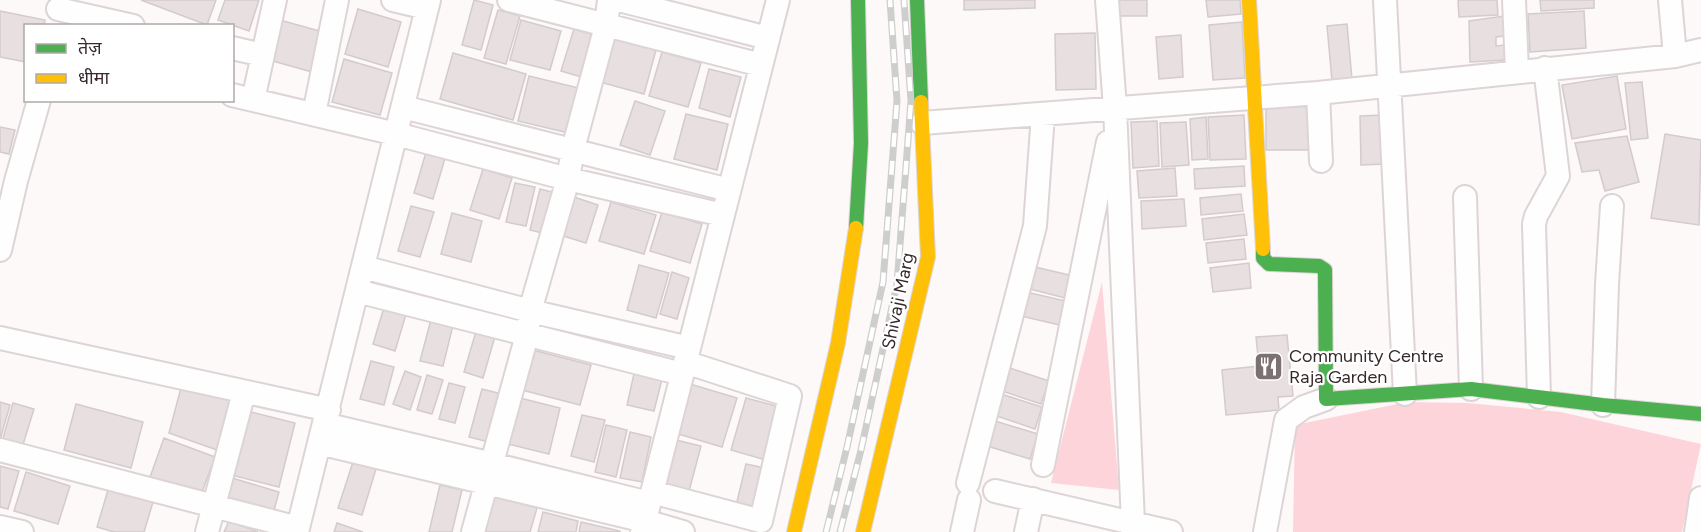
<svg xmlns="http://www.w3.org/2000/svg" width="1701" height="532" viewBox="0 0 1701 532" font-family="Figtree,'Noto Sans Devanagari',sans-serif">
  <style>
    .green { fill: #fed4db }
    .building { fill: #e8dfe0; stroke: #d3cbcc; stroke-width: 1.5 }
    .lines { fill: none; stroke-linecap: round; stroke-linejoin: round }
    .street-casing { stroke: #ddd4d5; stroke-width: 26 }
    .fast-casing { stroke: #ddd4d5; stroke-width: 16 }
    .slow-casing { stroke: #ddd4d5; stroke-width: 16 }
    .street { stroke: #fffefe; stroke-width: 22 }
    .fast { stroke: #4caf50; stroke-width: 14 }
    .slow { stroke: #ffc107; stroke-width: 14 }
    .rail-casing { stroke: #cfcece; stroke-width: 7 }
    .rail { stroke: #fff; stroke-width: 4.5; stroke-dasharray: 14; stroke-linecap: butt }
    .labels { text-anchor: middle; stroke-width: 4.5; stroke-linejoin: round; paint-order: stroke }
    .street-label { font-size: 18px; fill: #37282b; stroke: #fff }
    .poi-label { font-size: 18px; fill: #37282b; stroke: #fff; text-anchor: start }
  </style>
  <rect width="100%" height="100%" fill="#fdf9f9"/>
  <path class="green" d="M1102 282 1119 490 1051 483Z
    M1407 402 1468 403 1561 412 1701 444 1682 532H1293L1295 425Z"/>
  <path class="building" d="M141 0H216L207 25Z
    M225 0H259L249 31 218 20Z
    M474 0 493 5 481 50 462 45Z
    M964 0H1035V8L964 10Z
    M1117 0H1147V16H1117Z
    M1206 0H1240L1241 14 1208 17Z
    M1458 0H1497L1498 15 1459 17Z
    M1540 0H1594V8L1541 11Z
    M358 9 401 22 388 67 345 54Z
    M498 10 520 16 506 64 484 58Z
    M0 11 45 20 44 26H26V62L0 57Z
    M1584 11 1586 48 1530 52 1528 14Z
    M1504 16 1505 36 1496 37V46L1505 45V60L1470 62 1469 21Z
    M280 20 323 32 312 72 269 60Z
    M521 20 561 31 550 70 510 60Z
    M1242 22 1245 78 1213 80 1209 25Z
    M1347 24 1352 79 1332 81 1327 26Z
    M574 29 598 36 585 78 561 71Z
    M1095 33 1096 89 1056 90 1055 34Z
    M1181 35 1183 77 1159 79 1156 37Z
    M608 37 656 50 644 94 596 81Z
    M662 52 701 63 688 107 649 96Z
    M453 53 526 74 513 120 440 99Z
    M344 59 392 73 380 115 332 102Z
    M709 69 741 77 730 117 699 108Z
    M529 76 583 89 573 134 518 121Z
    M1617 76 1626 129 1572 139 1562 85Z
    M1642 82 1648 138 1631 140 1625 83Z
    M635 101 665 111 650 155 620 145Z
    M1266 107H1313L1312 150H1266Z
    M686 114 728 124 717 170 674 159Z
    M1244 115 1246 159 1210 160 1208 117Z
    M1384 115 1385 164 1361 165 1360 116Z
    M1206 117 1208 159 1192 160 1190 119Z
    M1157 121 1159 166 1133 168 1131 122Z
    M1186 122 1189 165 1162 167 1160 123Z
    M0 127 15 130 9 154 0 152Z
    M1665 134 1701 140 1699 225 1651 218Z
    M1627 136 1639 182 1605 191 1599 170 1582 172 1575 143Z
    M427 149 446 155 433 199 414 193Z
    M1244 166 1245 186 1195 189 1194 169Z
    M1175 168 1177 196 1139 198 1137 171Z
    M483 169 512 178 499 219 470 210Z
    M515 183 535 187 526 226 506 222Z
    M540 189 560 194 550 235 530 230Z
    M1241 194 1243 211 1201 215 1200 198Z
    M571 196 598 205 586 243 560 235Z
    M1184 199 1186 226 1142 229 1141 201Z
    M611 202 656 215 644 254 599 241Z
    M411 206 434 212 420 257 398 251Z
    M662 212 702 224 690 263 650 251Z
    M452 213 482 221 471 262 441 254Z
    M1244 214 1247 235 1204 240 1202 219Z
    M1244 239 1246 259 1208 263 1206 243Z
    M1249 263 1251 288 1213 292 1210 268Z
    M639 265 669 273 656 318 627 310Z
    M1035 267 1078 277 1073 300 1030 289Z
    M672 272 689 278 677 319 660 314Z
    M1026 292 1070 302 1064 326 1021 316Z
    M385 304 407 311 395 351 373 344Z
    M433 312 455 317 443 366 420 361Z
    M477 328 496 333 483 378 464 372Z
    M1287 335 1293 396 1278 397 1279 410 1226 415 1222 370 1259 366 1256 337Z
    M525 348 591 365 580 405 514 388Z
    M371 361 394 367 384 405 360 399Z
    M636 365 664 371 654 411 627 405Z
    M1004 366 1049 381 1041 404 996 389Z
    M405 371 421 377 410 410 393 404Z
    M427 375 443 380 432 414 417 410Z
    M449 383 465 387 455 423 439 419Z
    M182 384 233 401 217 450 169 433Z
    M690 384 737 398 722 447 675 433Z
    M482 389 506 395 493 443 469 437Z
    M1001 394 1042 407 1035 429 994 415Z
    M516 397 560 408 549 454 504 443Z
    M746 398 784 408 769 461 731 450Z
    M0 402 10 405 0 440Z
    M13 403 34 409 21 451 1 445Z
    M76 404 143 422 131 468 64 450Z
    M247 411 295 423 279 487 231 475Z
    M582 415 605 420 594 462 571 456Z
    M995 421 1038 434 1030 459 987 446Z
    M606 425 627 430 616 477 595 472Z
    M630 432 651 437 642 482 620 478Z
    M164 438 215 457 201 495 150 477Z
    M676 440 701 446 688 495 664 489Z
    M353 462 376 469 362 515 338 508Z
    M746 464 770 469 759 515 735 510Z
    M0 466 19 471 8 509 0 507Z
    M26 472 70 486 58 524 14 511Z
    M232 478 279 492 273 514 226 500Z
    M440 485 462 490 452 532H429Z
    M108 490 153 502 144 532H114L97 527Z
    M493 496 537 508 530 532H484Z
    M543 512 578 521 576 532H538Z
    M229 521 258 532H224Z
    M581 522 620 531V532H579Z
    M337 523 363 532H334Z"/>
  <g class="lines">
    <defs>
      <path id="street" d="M393 0 427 8
        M509 0 761 65
        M619 0 768 38
        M1107 0 1115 108 1133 523 1131 532
        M1385 0 1405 394
        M1514 0 1517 71
        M1670 0 1675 56
        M58 9 133 26
        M232 48 263 55
        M1318 93 1321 161
        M232 95 396 134 568 179 723 215
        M253 100 275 0
        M403 107 729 190
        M314 114 337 0
        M922 123 1318 93 1675 56 1701 50
        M1465 197 1471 389
        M0 250 16 181 39 100
        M363 267 530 311 689 348
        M357 291 682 374
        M0 338 329 410
        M1539 397 1534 224 1536 216 1558 176 1545 68
        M1603 405 1607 284 1612 206
        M324 424 492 464 649 503
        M319 443 645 521 683 532
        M0 450 298 528
        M1043 465 1108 142
        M968 483 1035 226 1043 114
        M995 491 1171 532
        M652 492 761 521 790 396 685 362
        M0 527 22 532
        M207 532 244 392
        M297 532 429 0
        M473 532 527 335 530 311 568 179 573 149 606 26 609 0
        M642 532 778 0
        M962 532 969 500
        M1026 532 1033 499
        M1265 532 1286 420 1304 407 1326 399
        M1696 532 1701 498"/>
      <path id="fast" d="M917 0 921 102
        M856 228 861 143 858 0
        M1263 249V258L1269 264 1319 266 1325 270 1326 399 1471 389 1603 405 1701 414"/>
      <path id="slow" d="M1249 0 1263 249
        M794 532 838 343 856 228
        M863 532 928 257 921 102"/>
    </defs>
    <use href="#street" class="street-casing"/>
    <use href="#fast" class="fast-casing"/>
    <use href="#slow" class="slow-casing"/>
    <use href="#street" class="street"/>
    <use href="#fast" class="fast"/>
    <use href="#slow" class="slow"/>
    <defs>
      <path id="rail" d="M826 532 847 447 883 282 897 101 890 0
        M840 532 861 450 897 284 911 101 904 0"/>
    </defs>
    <use href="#rail" class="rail-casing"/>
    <use href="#rail" class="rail"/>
  </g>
  <defs>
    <symbol id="restaurant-square" viewBox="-11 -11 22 22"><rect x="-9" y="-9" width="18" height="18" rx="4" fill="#7c7173" stroke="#fff"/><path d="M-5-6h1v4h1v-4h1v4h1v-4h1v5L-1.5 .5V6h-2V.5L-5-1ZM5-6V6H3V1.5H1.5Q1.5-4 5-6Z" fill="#fff"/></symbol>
  </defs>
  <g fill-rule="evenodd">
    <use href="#restaurant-square" x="1252" y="350" width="33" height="33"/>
  </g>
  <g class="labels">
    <g class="street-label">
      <text transform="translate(898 301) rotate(-78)" y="6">Shivaji Marg</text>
    </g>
    <g class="poi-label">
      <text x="1289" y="362">Community Centre<tspan x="1289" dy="21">Raja Garden</tspan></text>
    </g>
  </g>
  <rect x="24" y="24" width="210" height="78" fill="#ffffff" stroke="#afa9aa" stroke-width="1.5"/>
  <rect x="36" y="44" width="30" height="9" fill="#4caf50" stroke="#afa9aa" stroke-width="1.5"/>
  <text x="78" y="54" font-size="18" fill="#37282b">तेज़</text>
  <rect x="36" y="74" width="30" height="9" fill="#ffc107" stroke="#afa9aa" stroke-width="1.5"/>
  <text x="78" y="84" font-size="18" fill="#37282b">धीमा</text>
</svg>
